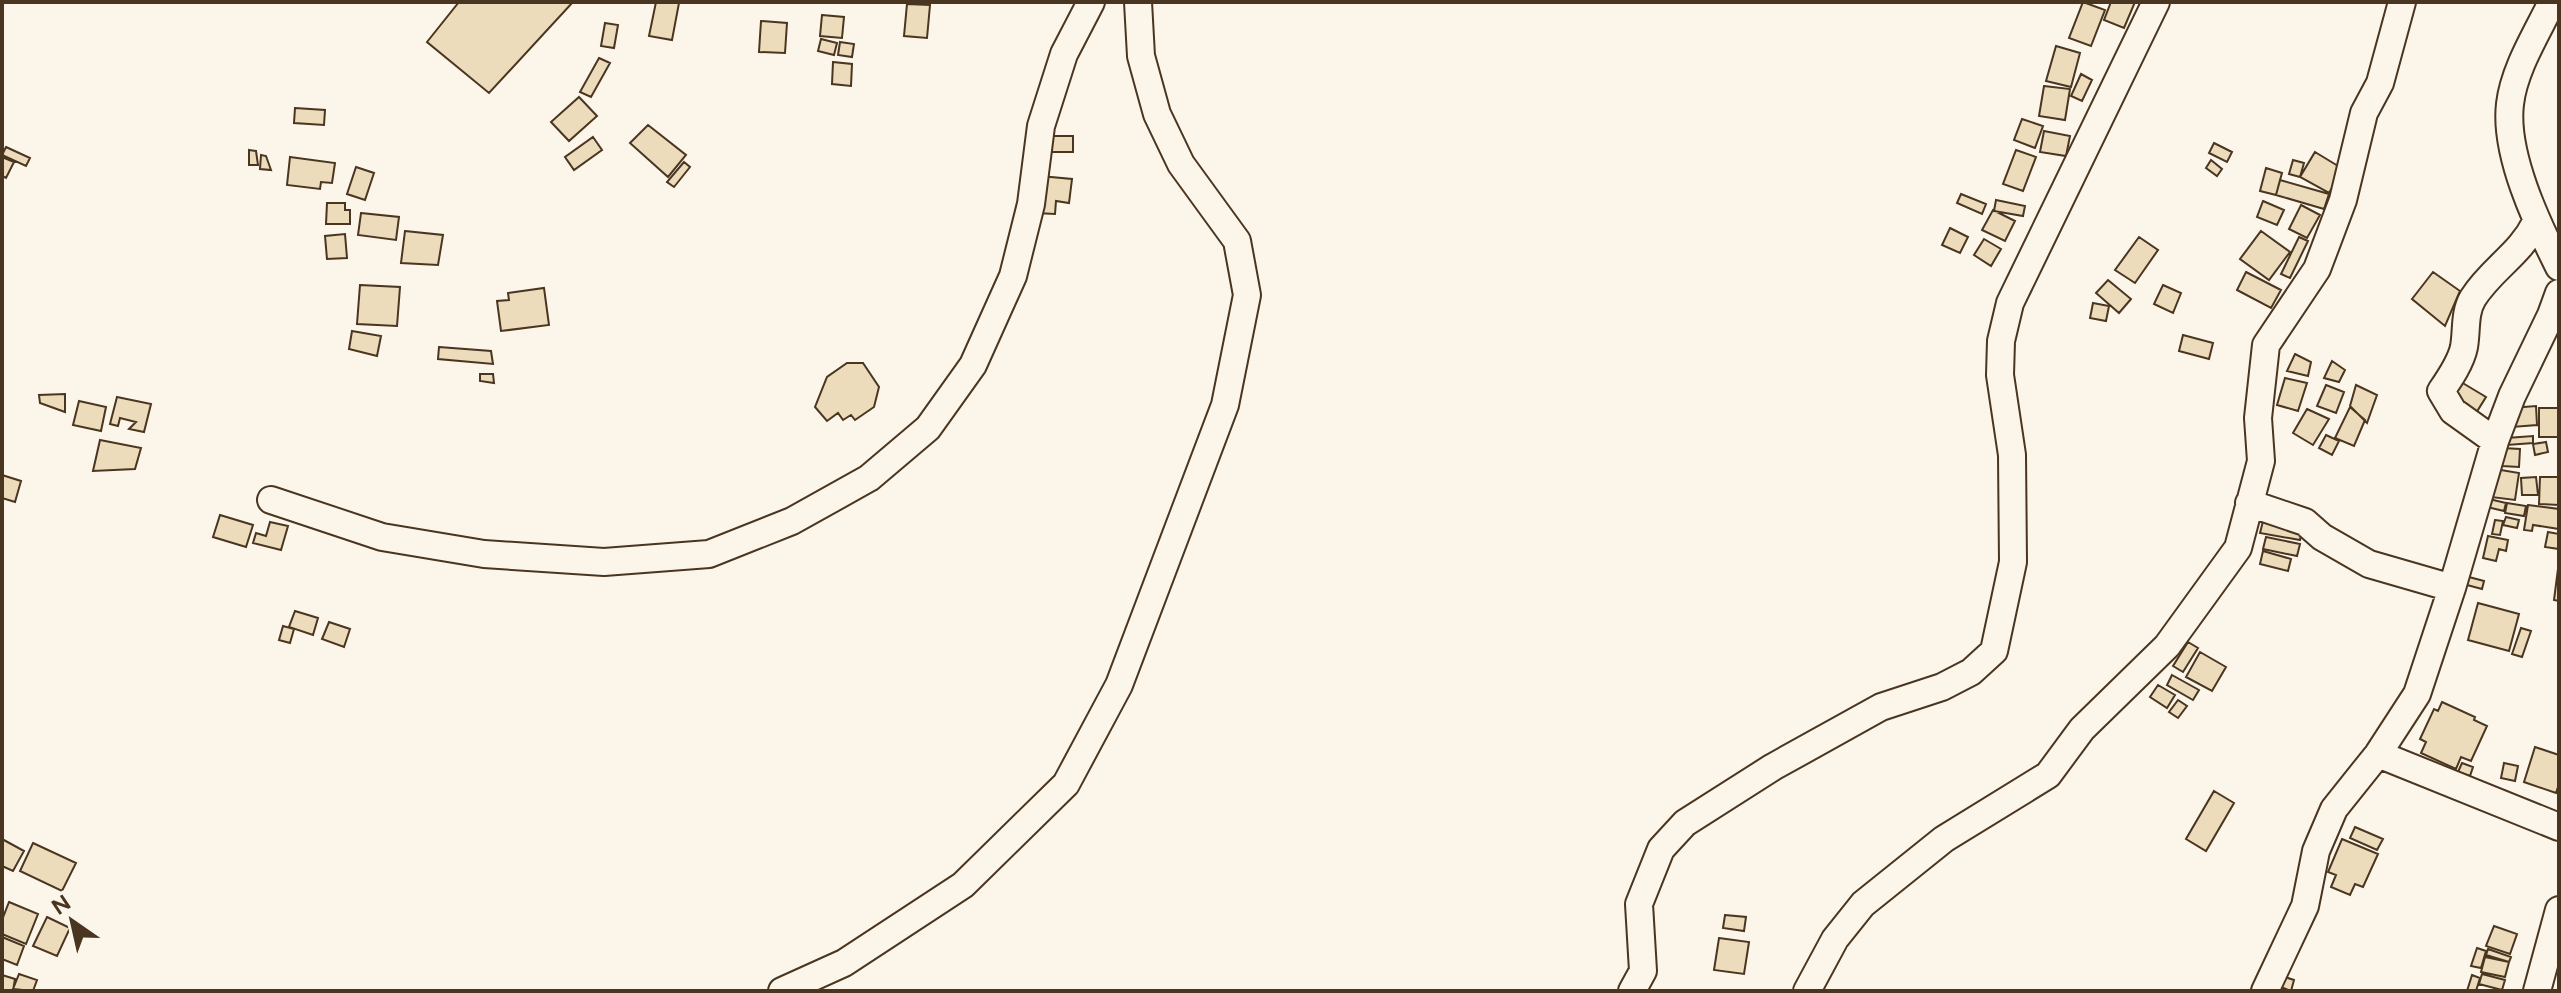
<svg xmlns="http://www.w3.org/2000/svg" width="2561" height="993" viewBox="0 0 2561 993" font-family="Figtree,sans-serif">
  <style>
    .building { fill: #ecdcbc; stroke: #4a3520; stroke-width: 2 }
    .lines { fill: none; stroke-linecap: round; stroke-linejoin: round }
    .minor-casing { stroke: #4a3520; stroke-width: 30 }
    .minor { stroke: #fbf6e9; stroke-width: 26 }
  </style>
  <rect width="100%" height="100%" fill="#fbf6e9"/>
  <path class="building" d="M459 2H573L489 93 427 42Z
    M656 2 679 3 672 40 649 36Z
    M2083 2 2105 10 2091 46 2069 38Z
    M2111 2H2135L2124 28 2104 20Z
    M907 4 930 5 927 38 904 36Z
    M822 15 844 17 842 38 820 36Z
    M761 21 787 23 785 53 759 52Z
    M605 23 618 25 614 48 601 46Z
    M821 39 837 43 834 55 818 51Z
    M840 42 854 44 852 57 838 55Z
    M2056 46 2080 53 2071 87 2046 81Z
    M599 58 610 63 591 97 580 92Z
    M833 62 852 64 851 86 832 84Z
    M2081 74 2092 80 2082 101 2071 96Z
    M2044 86 2070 89 2065 120 2039 116Z
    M579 97 597 116 569 141 551 122Z
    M295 108 325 110 324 125 294 123Z
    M2022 119 2043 126 2035 148 2014 140Z
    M648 125 686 155 668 177 630 143Z
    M2044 131 2070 136 2066 156 2040 152Z
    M1048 136H1073V152H1048Z
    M593 137 602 150 574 170 565 157Z
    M2214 143 2232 152 2227 162 2209 153Z
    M6 147 30 158 26 166 2 155Z
    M249 150 256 151 258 165H249Z
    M2016 150 2036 157 2023 191 2003 184Z
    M2315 152 2343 169 2329 193 2300 177Z
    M261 155 266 156 271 170 260 169Z
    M2 157 14 162 6 178 2 176Z
    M290 157 335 163 332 183 321 182 320 189 287 185Z
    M2211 160 2222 169 2217 176 2206 168Z
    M2293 160 2304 163 2300 177 2289 174Z
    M684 162 690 167 674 187 667 182Z
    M356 167 374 173 365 200 347 194Z
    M2266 168 2282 173 2276 195 2260 191Z
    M1040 176 1072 179 1069 203 1056 201 1055 214 1036 213Z
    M2280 180 2329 194 2324 209 2276 195Z
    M1961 194 1986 204 1982 214 1957 203Z
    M1996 200 2025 206 2023 216 1994 211Z
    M2263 201 2284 210 2277 225 2257 217Z
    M327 203H345V210H350V224H326Z
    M2301 205 2320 215 2307 238 2289 229Z
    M1993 210 2015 221 2005 241 1982 230Z
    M361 213 399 217 396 240 358 235Z
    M1950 228 1968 237 1960 253 1942 245Z
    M405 231 443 235 438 265 401 263Z
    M2261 231 2290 252 2269 280 2240 259Z
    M345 234 347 258 327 259 325 236Z
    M2139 237 2158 250 2135 283 2115 270Z
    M2299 237 2308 241 2290 278 2281 274Z
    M1984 239 2001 249 1991 266 1974 255Z
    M2246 272 2281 290 2271 308 2237 290Z
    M2433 272 2460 291 2445 326 2412 299Z
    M2108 280 2131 299 2119 313 2096 293Z
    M360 285 400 287 397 326 357 324Z
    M2163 285 2181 293 2173 313 2154 304Z
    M544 288 549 325 501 331 497 301 509 300 508 293Z
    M2093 303 2109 306 2106 321 2090 318Z
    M352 331 381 336 377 356 349 349Z
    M2183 335 2213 343 2209 359 2179 351Z
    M439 347 491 351 493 364 438 359Z
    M2295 354 2311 362 2308 376 2287 371Z
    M2332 361 2345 370 2339 382 2324 378Z
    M847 363H863L879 387 874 407 855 420 851 415 843 420 838 413 827 421 815 407 827 377Z
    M480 374H493L494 383 480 381Z
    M2285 378 2307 383 2298 411 2277 405Z
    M2461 382 2486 397 2476 413 2451 397Z
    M2326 385 2344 392 2336 413 2317 406Z
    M2356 385 2377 395 2367 423 2350 406Z
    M65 394V412L40 403 39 395Z
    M117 397 151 404 144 432 129 429 136 422 120 418 118 426 110 424Z
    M79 401 106 407 101 431 73 425Z
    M2536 406 2537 425 2512 427 2511 408Z
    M2350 407 2365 420 2354 446 2335 438Z
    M2539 408H2559V437H2539Z
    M2307 409 2329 419 2313 445 2293 433Z
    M2326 435 2339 441 2332 455 2319 448Z
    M2533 436V443L2507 445V438Z
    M100 440 141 448 135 469 93 471Z
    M2546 442 2548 452 2535 455 2533 444Z
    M2502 448 2520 449 2519 467 2502 466Z
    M2495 469 2519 473 2515 500 2491 497Z
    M2 475 21 481 15 502 2 498Z
    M2536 477 2538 495H2522L2521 478Z
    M2540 477H2559V505L2539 504Z
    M2489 499 2506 503 2504 511 2487 507Z
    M2507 503 2526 506 2524 516 2505 513Z
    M2528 505 2559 509V529L2533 525 2532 531 2524 530Z
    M220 515 253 525 246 547 213 537Z
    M2506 517 2519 520 2517 528 2503 525Z
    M2495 520 2503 521 2500 535 2492 534Z
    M2263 521 2303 527 2300 540 2260 533Z
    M270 522 288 526 281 550 253 543 256 533 266 536Z
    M2548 532 2559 534V549L2545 547Z
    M2488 536 2508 540 2506 551 2499 549 2496 561 2483 558Z
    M2266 537 2300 544 2297 556 2263 549Z
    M2263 551 2291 559 2288 571 2260 564Z
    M2559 561V601L2554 600Z
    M2469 577 2484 581 2482 589 2467 585Z
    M2478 603 2519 614 2509 651 2468 640Z
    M295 611 318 618 313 635 289 627Z
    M329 622 350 629 344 647 322 639Z
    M283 626 294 629 290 643 279 640Z
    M2521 628 2531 631 2522 657 2512 654Z
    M2188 642 2198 648 2183 672 2173 666Z
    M2200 652 2226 667 2212 691 2186 677Z
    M2172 675 2199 690 2193 700 2167 685Z
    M2158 685 2175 695 2167 708 2150 697Z
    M2178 700 2187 706 2178 718 2169 712Z
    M2442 702 2475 717 2474 720 2487 726 2471 761 2461 757 2456 769 2421 753 2426 742 2420 739 2434 709 2438 711Z
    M2535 747 2559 755V784L2556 793 2524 782Z
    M2462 763 2473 767 2470 776 2458 772Z
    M2504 763 2518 766 2515 781 2501 778Z
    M2214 791 2234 803 2206 851 2186 839Z
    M2355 827 2383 839 2377 850 2350 838Z
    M2 839 24 851 13 871 2 866Z
    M2342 839 2378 854 2363 887 2355 884 2350 895 2331 887 2336 875 2328 872Z
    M33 843 76 863 62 891 20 871Z
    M9 902 38 914 26 944 2 934V920Z
    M1725 915 1746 917 1744 931 1723 928Z
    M47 917 70 928 57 956 33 946Z
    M2494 926 2517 934 2510 954 2486 946Z
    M2 937 24 946 17 965 2 959Z
    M1719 938 1749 942 1744 974 1714 970Z
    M2477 948 2486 951 2481 968 2471 966Z
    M2488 949 2511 957 2509 962 2486 955Z
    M2485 957 2509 962 2505 977 2481 972Z
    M19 974 37 980 33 991 13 989Z
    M2482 974 2505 980 2502 990 2479 984Z
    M2 975 15 979 13 991H2Z
    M2279 975 2294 980 2291 991 2276 985Z
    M2472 975 2480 978 2476 991H2467Z"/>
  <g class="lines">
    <defs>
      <path id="minor" d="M2552 2C2537 33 2514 69 2510 104 2504 154 2537 223 2559 267
        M2495 441 2453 411 2441 391C2450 378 2461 362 2464 347 2467 330 2464 313 2473 298 2492 268 2520 255 2536 222
        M271 500 382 537 484 554 604 562 709 554 792 521 869 478 928 428 973 365 1013 276 1031 204 1041 126 1064 54 1091 2
        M2249 503 2305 522 2322 537 2369 564 2452 588
        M2378 754 2559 827
        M782 991 844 963 963 885 1066 784 1119 685 1225 405 1247 295 1237 241 1181 164 1157 114 1141 56 1138 2
        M1632 991 1643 971 1639 904 1661 849 1685 823 1773 767 1881 707 1942 687 1971 672 1994 651 2013 562 2012 455 2000 375 2001 341 2010 303 2156 2
        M1807 991 1835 939 1863 904 1944 839 2048 775 2082 729 2167 646 2238 548 2261 461 2258 418 2266 345 2317 269 2343 200 2364 113 2380 83 2402 2
        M2265 991 2305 906 2316 851 2334 809 2378 754 2417 694 2452 588 2495 441 2512 396 2551 315 2559 293
        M2537 991 2559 910"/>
    </defs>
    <use href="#minor" class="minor-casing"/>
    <use href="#minor" class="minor"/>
  </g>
  <rect width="2561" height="993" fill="none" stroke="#4a3520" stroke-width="8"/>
  <g transform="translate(72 921) rotate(326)" stroke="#fbf6e9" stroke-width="6" paint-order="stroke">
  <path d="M0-6L14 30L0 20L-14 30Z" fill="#4a3520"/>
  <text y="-12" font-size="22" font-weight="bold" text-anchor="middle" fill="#4a3520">N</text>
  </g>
</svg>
